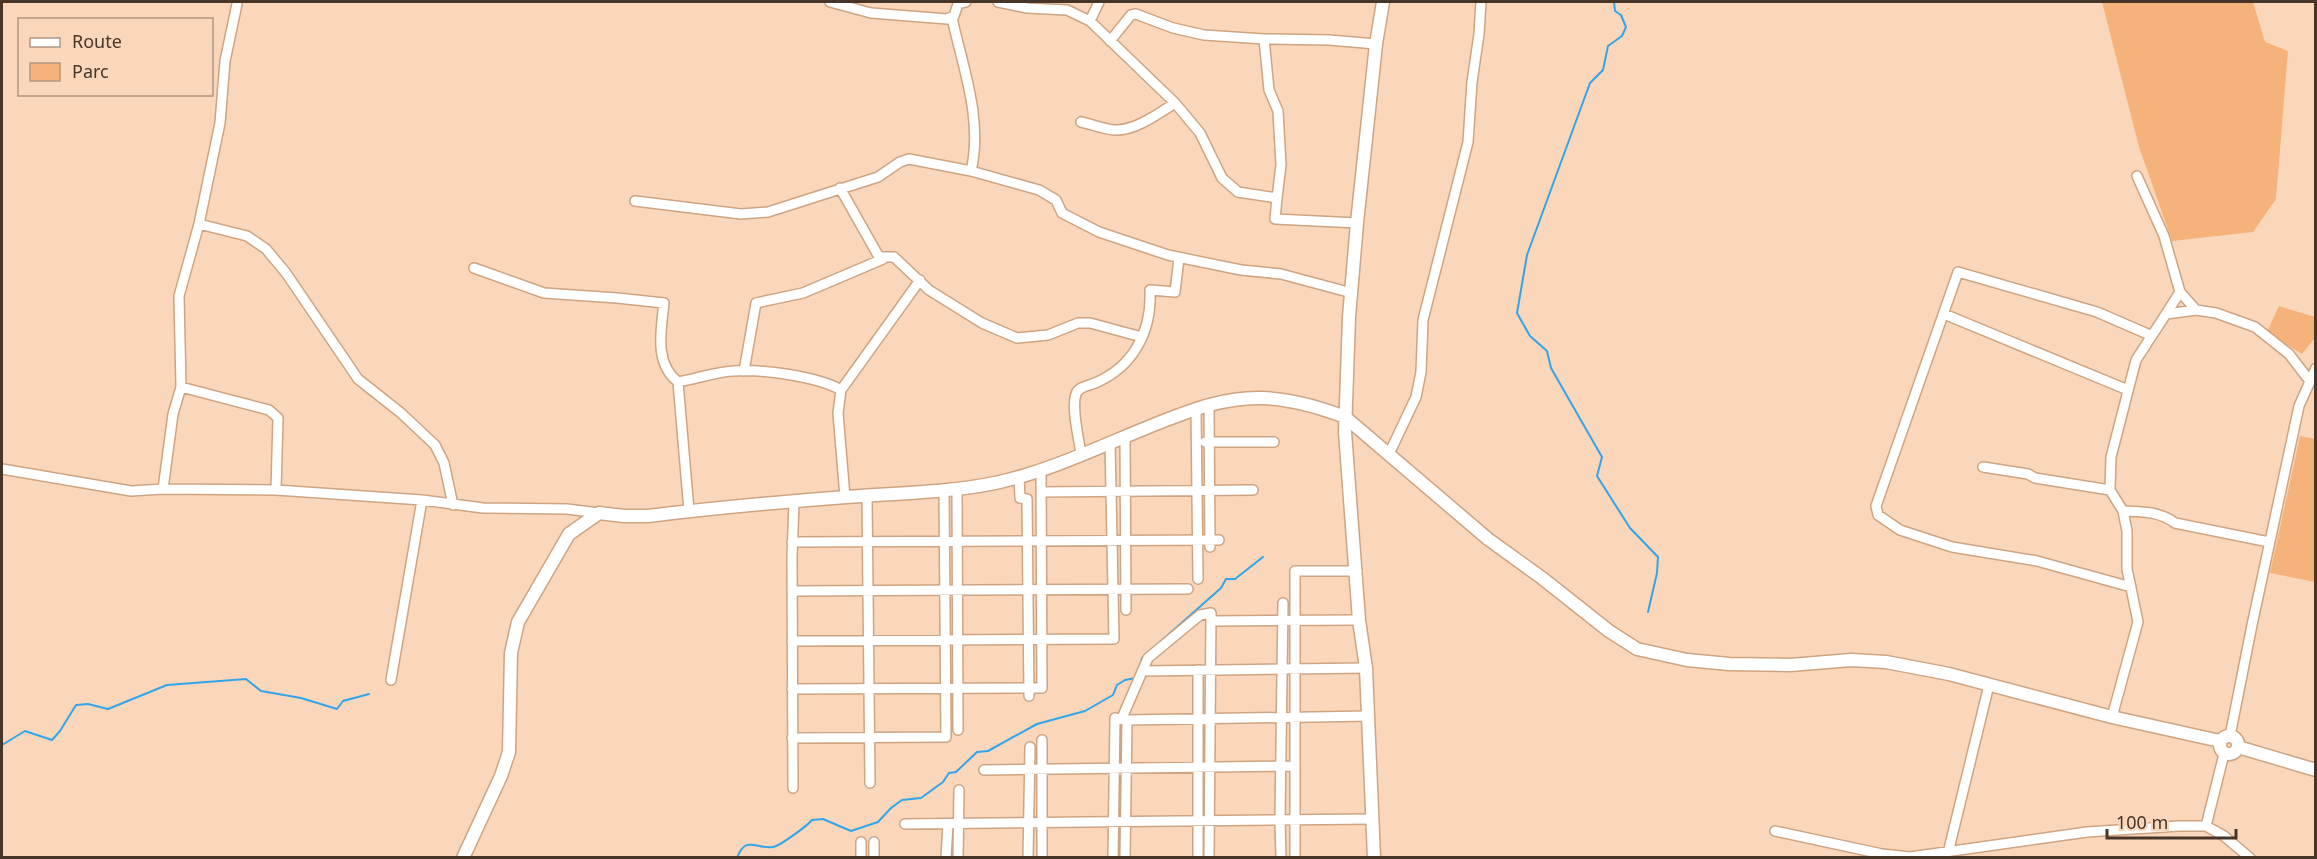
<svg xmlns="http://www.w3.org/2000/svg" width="2317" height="859" viewBox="0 0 2317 859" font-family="'Noto Sans',sans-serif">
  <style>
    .green { fill: #f5b37b }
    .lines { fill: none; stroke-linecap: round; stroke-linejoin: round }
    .stream { stroke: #32a5ea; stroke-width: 2 }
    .minor-casing { stroke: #cea482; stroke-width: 12 }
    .tertiary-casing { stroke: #cea482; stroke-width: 15 }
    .minor { stroke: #fff; stroke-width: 9 }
    .tertiary { stroke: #fff; stroke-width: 12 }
  </style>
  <rect width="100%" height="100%" fill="#fad7bb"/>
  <path class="green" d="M2102 2H2253L2265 42 2288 51 2276 199 2253 232 2172 241 2139 147Z
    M2279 306 2315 317V338L2302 354 2267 332Z
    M2300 436 2315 439V582L2270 573Z"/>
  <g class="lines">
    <path class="stream" d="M1614 2 1615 11 1621 15 1626 27 1622 36 1608 46 1603 70 1590 83 1527 255 1517 313 1530 336 1547 351 1551 368 1602 457 1597 476 1630 528 1658 557 1657 573 1648 612
      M1141 662 1142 658 1221 588 1226 579H1235L1263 557
      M2 745 25 731 52 740 60 731 76 705 88 704 108 709 167 685 246 679 261 691 301 698 337 709 343 701 369 694
      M737 858C746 834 757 850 773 847 780 846 807 826 812 820L823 819 851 831 878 822 891 808 902 800 921 798 943 782 949 773 956 772 977 752 988 751 1037 724 1085 711 1113 695 1117 685 1125 680 1136 678"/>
    <defs>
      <path id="minor" d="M830 2 871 13 947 19 954 16 958 4 966 2
        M998 2 1027 8 1067 10 1090 21 1175 103 1200 133 1222 178 1238 192 1277 198 1275 219 1357 223
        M952 18C963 68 983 120 971 171
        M1090 21 1099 2
        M1264 39 1269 90 1278 111 1281 165 1277 198
        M1110 41 1131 15 1136 14 1173 28 1204 35 1264 39 1329 40 1376 44
        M1081 122C1091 124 1103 129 1114 130 1135 131 1158 114 1175 103
        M2137 176 2164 236 2180 292 2196 310
        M840 188 879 257H894L929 290 982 323 1017 338 1048 335 1078 323H1090L1142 337
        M635 201 741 214 768 212 878 177 900 162 909 159 971 171 1039 190 1056 200 1062 213 1099 232 1168 255 1241 270 1281 274 1352 293
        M199 224 247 236 266 249 286 273 358 379 401 413 435 445 444 463 453 505
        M474 268 544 293 617 298 664 303C661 331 654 363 678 382L689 511
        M1944 314 2128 390
        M2166 314 2180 292
        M744 371 756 303 803 293 883 259
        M678 382C696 379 715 372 733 371 761 369 817 376 841 390
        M181 387 269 410 278 418 276 490
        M1209 404 1210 547
        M1196 409 1198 579
        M1125 436 1126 610
        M1205 442H1274
        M1081 454C1079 439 1071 408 1076 394 1078 387 1088 386 1095 383 1133 367 1152 332 1150 290L1175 292 1179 258
        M1389 454 1416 397 1421 372 1423 320 1468 142 1472 82 1479 34 1481 2
        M1983 467 2028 474 2035 478 2110 490
        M2 469 131 491 163 489 276 490 422 500 483 508 567 509 599 513
        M1019 476 1020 498 1027 499 1029 696
        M163 489 173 414 181 387 179 296 199 224 220 123 225 61 237 4
        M957 489 958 730
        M1041 492 1253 490
        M867 496 870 783
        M845 497 838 413 841 390 920 280
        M2123 511C2142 512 2159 511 2175 523L2269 542
        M792 542 1219 540
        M2131 587 2037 561 1952 547 1900 530 1878 515 1876 506 1958 272 2097 312 2150 335
        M792 591 1188 589
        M1211 621 1359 620
        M792 641 1114 639 1110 442
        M1198 670V858
        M1144 671 1366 668
        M391 680 422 500
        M792 689 1042 688 1041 469
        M2112 717 2138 622 2127 569V531L2123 511 2110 490 2111 457 2136 360 2166 314 2196 310 2216 313 2255 327 2289 354 2309 380
        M1122 718 1148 658 1200 615 1211 613 1209 858
        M2230 736 2252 625 2299 406 2316 368
        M792 738 946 737 944 491
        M1042 740V858
        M984 770 1294 766
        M793 788 792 557 794 502
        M905 824 1372 819
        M2206 826 2224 754
        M1775 831 1882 854 1910 857 2087 832 2179 826H2206L2224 836 2250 858
        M1947 857 1989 685
        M861 858V842
        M874 858V842
        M946 858 948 824
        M958 858 959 790
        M1028 858 1030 747
        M1113 858 1115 718 1127 720 1369 716
        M1125 858 1127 720
        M1281 858 1280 820 1283 603
        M1295 858V571H1357"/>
      <path id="tertiary" d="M2220 745a9 9 0 1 1 18 0a9 9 0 1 1-18 0Z
        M2238 747 2316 770
        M463 858 501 776 509 752 511 653 518 622 569 534 599 513 624 516H648C714 508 780 502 846 497 896 493 946 493 995 483 1052 471 1107 443 1161 422 1194 409 1226 397 1262 398 1291 399 1319 407 1345 417L1488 539 1542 578 1609 631 1637 649 1687 660 1729 664 1790 665 1851 660 1886 662 1949 674 2112 717 2220 741
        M1374 858 1366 668 1359 620 1345 432 1349 317 1357 223 1376 44 1383 2"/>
    </defs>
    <use href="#minor" class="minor-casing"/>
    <use href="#tertiary" class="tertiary-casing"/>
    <use href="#minor" class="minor"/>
    <use href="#tertiary" class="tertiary"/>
  </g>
  <rect width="2317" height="859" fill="none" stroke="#473628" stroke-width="6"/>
  <rect x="18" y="18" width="195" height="78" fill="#fad7bb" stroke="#b29780" stroke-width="1.5"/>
  <rect x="30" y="38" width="30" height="9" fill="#ffffff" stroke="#b29780" stroke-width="1.5"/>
  <text x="72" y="48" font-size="18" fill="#473628">Route</text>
  <rect x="30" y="63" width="30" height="18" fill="#f5b37b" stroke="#b29780" stroke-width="1.5"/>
  <text x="72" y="78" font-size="18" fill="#473628">Parc</text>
  <path d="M2107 829v9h129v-9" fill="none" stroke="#473628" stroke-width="3"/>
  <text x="2116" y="829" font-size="18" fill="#473628" stroke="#fad7bb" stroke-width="4.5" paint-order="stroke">100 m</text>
</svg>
